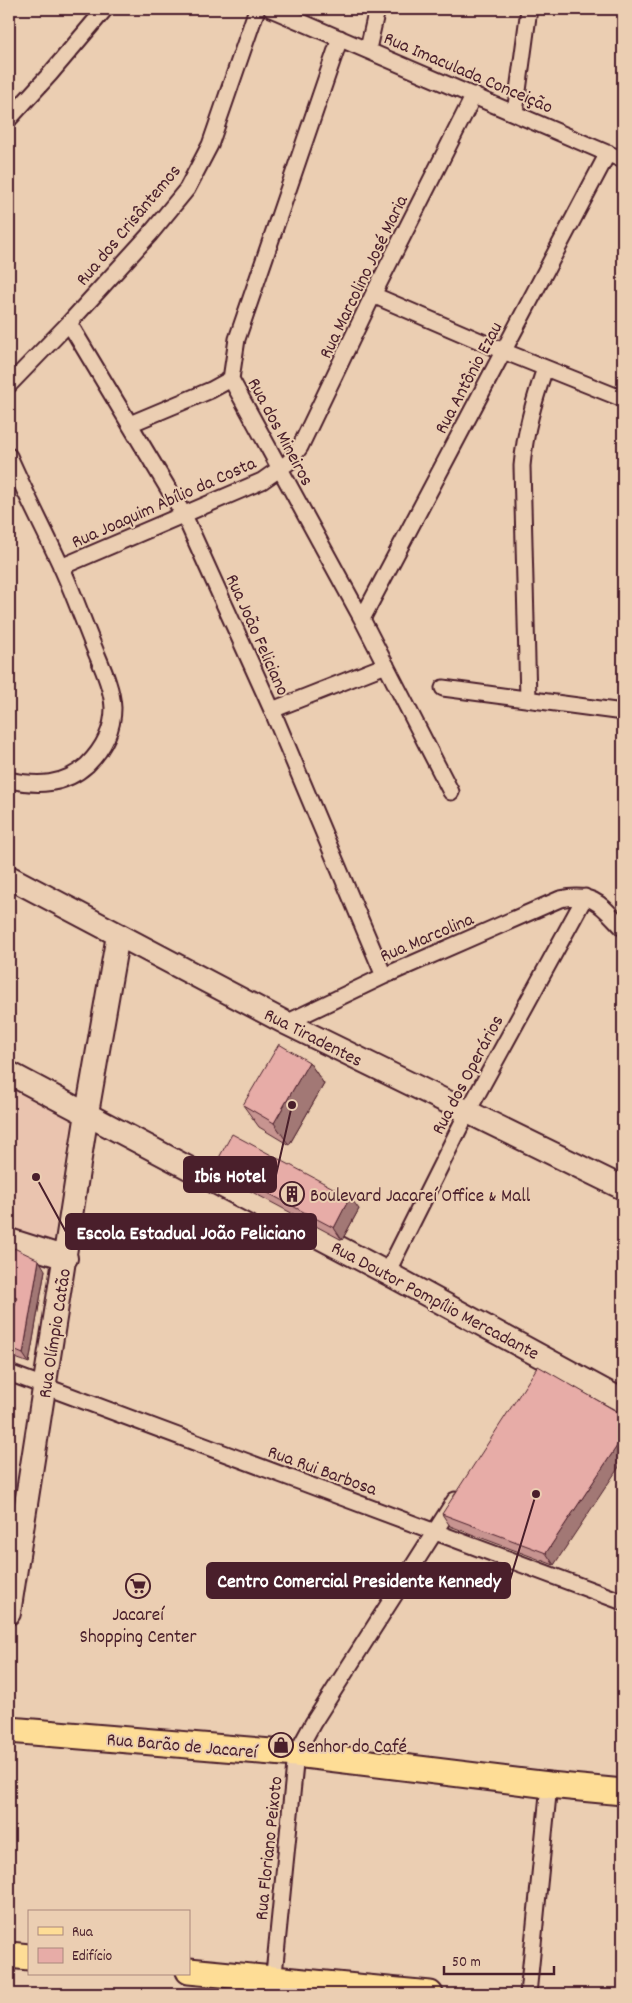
<svg xmlns="http://www.w3.org/2000/svg" width="632" height="2003" viewBox="0 0 632 2003" font-family="Dekko,sans-serif">
  <style>
    .built { fill: #eac4af }
    .lines { fill: none; stroke-linecap: round; stroke-linejoin: round }
    .minor-casing { stroke: #4a1f2b; stroke-width: 19 }
    .secondary-casing { stroke: #4a1f2b; stroke-width: 26 }
    .primary-casing { stroke: #4a1f2b; stroke-width: 29 }
    .minor { stroke: #ebceb2; stroke-width: 15 }
    .secondary { stroke: #ebceb2; stroke-width: 22 }
    .primary { stroke: #fedd96; stroke-width: 25 }
    .wall { fill: #c79490; stroke: #4a1f2b }
    .shaded-wall { fill: #a27875; stroke: #4a1f2b }
    .building { fill: #e7aca7; stroke: #4a1f2b }
    .labels { text-anchor: middle; stroke-width: 4; stroke-linejoin: round; paint-order: stroke }
    .street-label { font-size: 19px; fill: #4a1f2b; stroke: #ebceb2 }
    .poi-label { font-size: 19px; fill: #4a1f2b; stroke: #ebceb2; text-anchor: start }
    .leader { fill: none; stroke: #4a1f2b; stroke-width: 2 }
    .callout-dot { fill: #4a1f2b; stroke: #ebceb2; stroke-width: 2 }
    .callout { fill: #4a1f2b; stroke: #4a1f2b; stroke-width: 2 }
    .callout-label { font-size: 20px; text-anchor: middle; font-weight: bold; fill: #fff }
  </style>
  <rect width="100%" height="100%" fill="#ebceb2"/>
  <filter id="ink" filterUnits="userSpaceOnUse"><feTurbulence type="fractalNoise" baseFrequency=".02" numOctaves="2"/><feDisplacementMap in="SourceGraphic" scale="10" xChannelSelector="R" yChannelSelector="G"/><feConvolveMatrix kernelMatrix="1 2 1 2 8 2 1 2 1" color-interpolation-filters="sRGB"/></filter>
  <g filter="url(#ink)">
    <path class="built" d="M9 1088 72 1120 52 1247 9 1233Z"/>
    <g class="lines">
      <defs>
        <path id="minor" d="M271 9 623 160
          M340 38 237 339 231 379 362 619 451 792
          M368 49 377 9
          M515 113 529 9
          M9 119 50 74 105 9
          M373 295 503 351 623 399
          M69 323 184 515 272 710 384 976
          M9 385 69 323 150 234 187 189 210 145 257 9
          M130 424 211 390 231 379
          M9 456C25 493 44 529 61 566 72 590 81 615 91 640 99 661 112 685 113 708 113 730 102 750 87 765 64 786 37 786 9 780
          M61 567 262 481 289 462 300 447 373 295 474 95
          M362 619 608 153
          M443 688 623 712
          M528 699 522 466C525 431 534 401 545 368
          M272 710 386 665
          M286 1023 384 976 560 899C594 891 602 906 623 928
          M387 1273 467 1113 585 897
          M9 1373 623 1602
          M272 1994 296 1754 313 1723 455 1500
          M528 1994 549 1785"/>
        <path id="secondary" d="M9 877 286 1023 623 1188
          M9 1073 387 1273 623 1401
          M9 1240 66 1258
          M9 1613 87 1113 118 935"/>
        <path id="primary" d="M9 1730 296 1754 549 1785 623 1792
          M9 1955 29 1957
          M189 1971 430 1994"/>
      </defs>
      <use href="#minor" class="minor-casing"/>
      <use href="#secondary" class="secondary-casing"/>
      <use href="#primary" class="primary-casing"/>
      <use href="#minor" class="minor"/>
      <use href="#secondary" class="secondary"/>
      <use href="#primary" class="primary"/>
    </g>
    <path class="wall" d="M309 1062 324 1084 289 1145 259 1127 243 1105Z
      M215 1165 359 1209 342 1240 224 1177Z
      M9 1269 45 1270 29 1363 10 1356 9 1354V1327L15 1303 10 1301 9 1300Z
      M623 1415 554 1565 450 1526 442 1514Z"/>
    <path class="shaded-wall" d="M309 1062 324 1084 289 1145 274 1123Z
      M350 1197 359 1209 342 1240 334 1228Z
      M39 1260 45 1270 29 1363 23 1354Z
      M623 1437V1461L554 1565 546 1553Z"/>
    <path class="building" d="M279 1044 309 1062 274 1123 243 1105Z
      M232 1134 350 1197 334 1228 215 1165Z
      M14 1248 39 1260 23 1354 9 1348V1327L17 1297 9 1294V1269Z
      M538 1366 623 1415V1437L546 1553 442 1514Z"/>
  </g>
  <defs>
    <symbol id="building-ring" viewBox="-11 -11 22 22"><circle r="9.5" fill="#ebceb2" stroke="#4a1f2b" stroke-width="1.5"/><path d="M-4-6H4V6H1V3H-1V6H-4ZM-2.5-4.3h1.7v1.8h-1.7ZM.8-4.3h1.7v1.8H.8ZM-2.5-1h1.7V.8h-1.7ZM.8-1h1.7V.8H.8Z" fill="#4a1f2b"/></symbol>
    <symbol id="supermarket-ring" viewBox="-11 -11 22 22"><circle r="9.5" fill="#ebceb2" stroke="#4a1f2b" stroke-width="1.5"/><path d="M-6-5.5h2.5l.6 2H6L4.5 2H-2.5L-4.4-4H-6ZM-1.5 3.2a1.3 1.3 0 1 0 .1 0ZM3 3.2a1.3 1.3 0 1 0 .1 0Z" fill="#4a1f2b"/></symbol>
    <symbol id="shop-ring" viewBox="-11 -11 22 22"><circle r="9.5" fill="#ebceb2" stroke="#4a1f2b" stroke-width="1.5"/><path d="M-5-2.5h2.3a2.7 3.5 0 0 1 5.4 0H5L5.5 6h-11ZM-1.5-2.5h3a1.5 2.3 0 0 0-3 0Z" fill="#4a1f2b"/></symbol>
  </defs>
  <g fill-rule="evenodd">
    <use href="#building-ring" x="278" y="1180" width="28" height="28"/>
    <use href="#supermarket-ring" x="124" y="1572" width="28" height="28"/>
    <use href="#shop-ring" x="267" y="1731" width="28" height="28"/>
  </g>
  <g class="labels">
    <g class="street-label">
      <text transform="translate(469 71) rotate(23)" y="7">Rua Imaculada Conceição</text>
      <text transform="translate(127 224) rotate(-50)" y="7">Rua dos Crisântemos</text>
      <text transform="translate(362 276) rotate(-64)" y="7">Rua Marcolino José Maria</text>
      <text transform="translate(467 377) rotate(-62)" y="7">Rua Antônio Ezau</text>
      <text transform="translate(282 431) rotate(62)" y="7">Rua dos Mineiros</text>
      <text transform="translate(163 501) rotate(-24)" y="7">Rua Joaquim Abílio da Costa</text>
      <text transform="translate(259 634) rotate(66)" y="7">Rua João Feliciano</text>
      <text transform="translate(426 936) rotate(-23)" y="7">Rua Marcolina</text>
      <text transform="translate(314 1036) rotate(27)" y="7">Rua Tiradentes</text>
      <text transform="translate(466 1074) rotate(-62)" y="7">Rua dos Operários</text>
      <text transform="translate(436 1299) rotate(28)" y="7">Rua Doutor Pompílio Mercadante</text>
      <text transform="translate(53 1333) rotate(-81)" y="7">Rua Olímpio Catão</text>
      <text transform="translate(323 1469) rotate(20)" y="7">Rua Rui Barbosa</text>
      <text transform="translate(182 1744) rotate(5)" y="7">Rua Barão de Jacareí</text>
      <text transform="translate(267 1848) rotate(-84)" y="7">Rua Floriano Peixoto</text>
    </g>
    <g class="poi-label">
      <text x="310" y="1201">Boulevard Jacareí Office &amp; Mall</text>
      <text x="138" y="1620" text-anchor="middle">Jacareí<tspan x="138" dy="22">Shopping Center</tspan></text>
      <text x="298" y="1752">Senhor do Café</text>
    </g>
  </g>
  <path class="leader" d="M292 1105L276 1175M36 1177L66 1232M536 1494L510 1580"/>
  <g class="callout-dot">
    <circle cx="292" cy="1105" r="5"/>
    <circle cx="36" cy="1177" r="5"/>
    <circle cx="536" cy="1494" r="5"/>
  </g>
  <g class="callout">
    <rect x="184" y="1157" width="92" height="35" rx="5"/>
    <rect x="66" y="1214" width="250" height="35" rx="5"/>
    <rect x="207" y="1563" width="303" height="35" rx="5"/>
  </g>
  <g class="callout-label">
    <text x="230" y="1182">Ibis Hotel</text>
    <text x="191" y="1239">Escola Estadual João Feliciano</text>
    <text x="359" y="1587">Centro Comercial Presidente Kennedy</text>
  </g>
  <rect width="632" height="2003" fill="none" stroke="#ebceb2" stroke-width="30"/>
  <rect x="15" y="15" width="602" height="1973" fill="none" stroke="#4a1f2b" stroke-width="2" filter="url(#ink)"/>
  <rect x="28" y="1910" width="162" height="65" fill="#ebceb2" stroke="#ab887c"/>
  <rect x="38" y="1927" width="25" height="8" fill="#fedd96" stroke="#ab887c"/>
  <text x="72" y="1936" font-size="15" fill="#4a1f2b">Rua</text>
  <rect x="38" y="1948" width="25" height="15" fill="#e7aca7" stroke="#ab887c"/>
  <text x="72" y="1960" font-size="15" fill="#4a1f2b">Edifício</text>
  <path d="M444 1966v8h110v-8" fill="none" stroke="#4a1f2b" stroke-width="2.5"/>
  <text x="452" y="1966" font-size="15" fill="#4a1f2b" stroke="#ebceb2" stroke-width="4" paint-order="stroke">50 m</text>
</svg>
